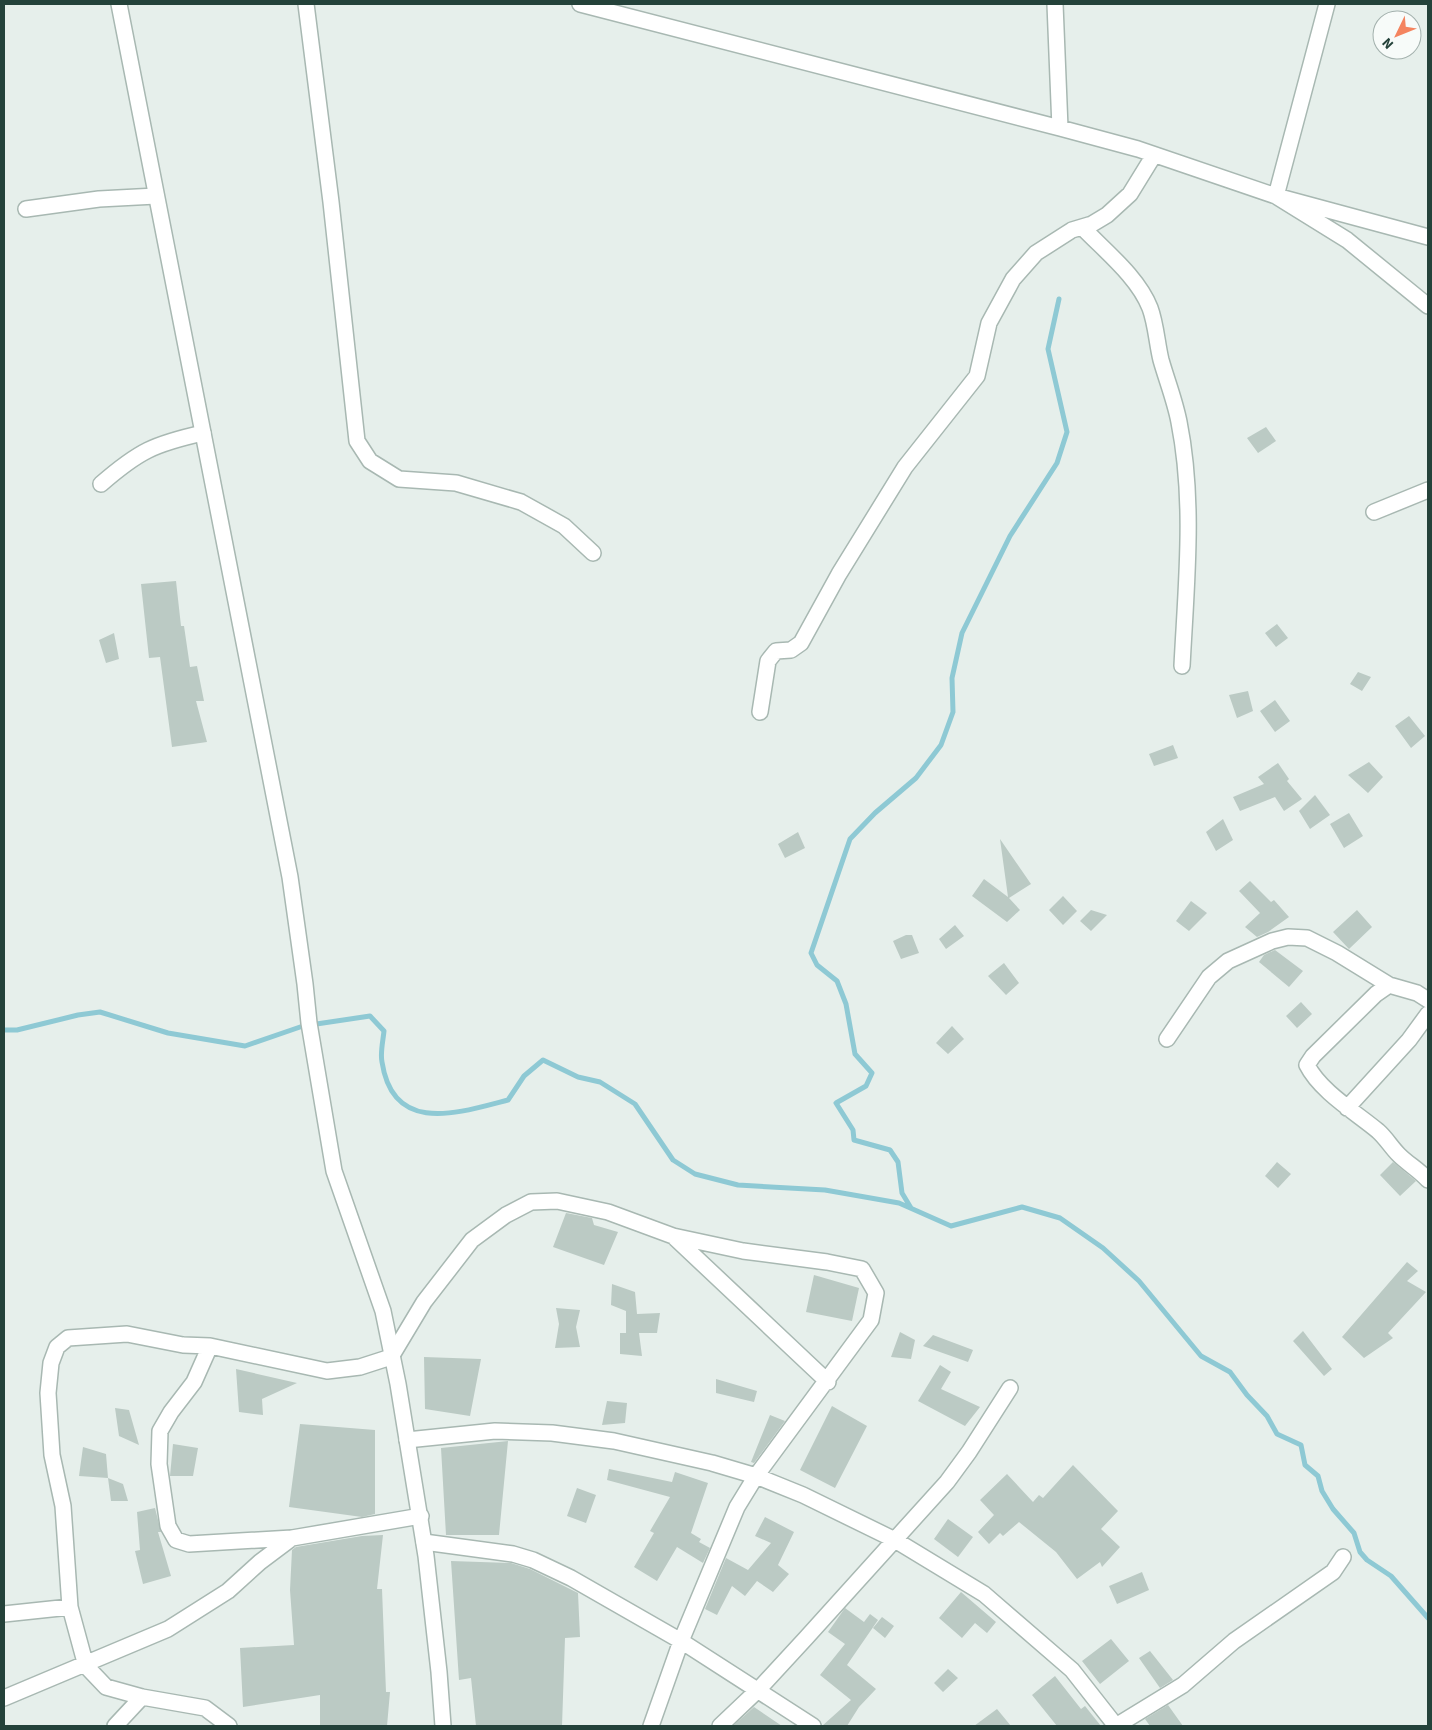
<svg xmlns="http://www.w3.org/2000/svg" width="1432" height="1730" viewBox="0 0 1432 1730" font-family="'Source Sans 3',sans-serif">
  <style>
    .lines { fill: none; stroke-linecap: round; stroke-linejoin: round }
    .stream { stroke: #8ec9d4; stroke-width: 5 }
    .building { fill: #bbcac4 }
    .minor-casing { stroke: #a8b8b2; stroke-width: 18 }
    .tertiary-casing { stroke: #a8b8b2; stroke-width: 18 }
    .minor { stroke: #fff; stroke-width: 15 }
    .tertiary { stroke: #fff; stroke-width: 15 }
  </style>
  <rect width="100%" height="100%" fill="#e6efeb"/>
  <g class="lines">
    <path class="stream" d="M4 1030H17L78 1015 100 1012 168 1033 245 1046 303 1026 370 1016 384 1031C383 1041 380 1053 382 1062 393 1135 458 1113 508 1100L524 1076 543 1060 578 1077 600 1082 635 1104 673 1160 695 1174 738 1185 825 1190 899 1203 951 1226 1022 1207 1060 1218 1103 1248 1139 1281 1201 1356 1230 1372 1247 1395 1267 1416 1277 1434 1301 1445 1305 1465 1318 1476 1322 1491 1333 1509 1354 1533 1360 1552 1367 1560 1391 1576 1428 1618
      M911 1208 902 1193 898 1162 890 1150 854 1140 853 1130 836 1103 866 1086 872 1073 855 1054 846 1004 837 981 817 965 811 953 850 839 875 813 916 778 941 745 953 712 952 678 962 633 1010 536 1057 463 1067 432 1048 349 1059 299"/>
  </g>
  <path class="building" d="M1266 427 1276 441 1258 453 1247 438Z
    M176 581 181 626H184L190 667 197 666 204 701H196L207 742 172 747 160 657 149 658 141 584Z
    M1277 624 1288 638 1276 647 1265 633Z
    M114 633 119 659 106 663 99 640Z
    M1358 672 1371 677 1362 691 1350 684Z
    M1248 691 1253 711 1237 718 1229 695Z
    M1275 700 1290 721 1275 732 1260 711Z
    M1409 716 1425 736 1411 748 1395 726Z
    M1173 745 1178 758 1154 766 1149 754Z
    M1369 762 1383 777 1368 793 1348 775Z
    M1278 763 1289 779 1287 781 1302 799 1284 811 1275 797 1240 811 1233 797 1264 784 1258 777Z
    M1315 795 1330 815 1310 829 1299 811Z
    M1349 813 1363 836 1344 848 1330 824Z
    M1223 819 1233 840 1216 851 1206 832Z
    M798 832 805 848 785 858 778 844Z
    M1000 839 1031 884 1009 898 1020 910 1007 922 972 896 984 879 1008 897Z
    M1250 881 1271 902 1274 900 1289 917 1268 932 1257 937 1245 927 1260 913 1239 891Z
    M1063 896 1077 911 1063 925 1049 910Z
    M1191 901 1207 913 1189 931 1176 921Z
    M1091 910 1107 915 1091 931 1080 921Z
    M1357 910 1372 927 1349 949 1333 932Z
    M955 925 964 936 946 949 939 939Z
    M906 935H912L919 953 901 959 893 941Z
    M1275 950 1303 971 1289 987 1259 962 1264 955Z
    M1004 963 1019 983 1006 995 988 976Z
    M1301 1002 1312 1014 1297 1028 1286 1016Z
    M952 1026 964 1039 948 1054 936 1043Z
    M1277 1162 1291 1174 1278 1188 1265 1176Z
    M1393 1162 1416 1181 1400 1196 1380 1175Z
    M566 1213 592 1218 594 1225 618 1232 604 1265 553 1247Z
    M1407 1262 1418 1271 1407 1281 1426 1292 1388 1333 1393 1338 1364 1358 1342 1337Z
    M814 1275 859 1288 852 1321 806 1312Z
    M612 1284 635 1292 637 1314 660 1313 657 1333H639L642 1356 620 1354V1333H626V1311L611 1305Z
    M556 1308 580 1310 576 1327 580 1347 555 1348 559 1324Z
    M1303 1331 1332 1369 1324 1376 1293 1341Z
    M900 1332 915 1340 911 1359 891 1357Z
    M933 1335 973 1350 968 1362 923 1346Z
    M424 1357 481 1359 470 1416 425 1409Z
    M940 1365 951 1372 941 1389 980 1407 965 1426 918 1401Z
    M236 1369 297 1383 262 1399 263 1415 239 1412Z
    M716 1379 757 1391 754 1402 716 1393Z
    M607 1401 627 1403 625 1423 602 1425Z
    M832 1406 867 1426 835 1488 800 1470Z
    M115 1408 129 1410 139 1445 119 1436Z
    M770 1415 785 1421 754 1463 751 1462Z
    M300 1424 375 1430V1514L362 1517 289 1507Z
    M508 1441 499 1535H446L441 1448Z
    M173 1444 198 1448 193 1476H170Z
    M83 1447 106 1454 108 1478 79 1476Z
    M1073 1465 1118 1511 1101 1529 1120 1547 1102 1567 1100 1562 1077 1579 1056 1552 1019 1522 1003 1536 1000 1533 989 1544 978 1532 994 1515 980 1500 1007 1474 1033 1502 1039 1495 1043 1498Z
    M609 1469 672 1482 675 1472 708 1483 691 1533 701 1539 699 1542 710 1548 703 1563 677 1547 657 1581 634 1567 654 1533 650 1531 670 1497 607 1480Z
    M108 1478 123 1484 128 1501H111Z
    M577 1488 596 1495 586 1523 567 1516Z
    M155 1508 161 1532H158L171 1576 143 1584 135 1551 140 1550 137 1512Z
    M765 1517 794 1532 778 1565 789 1574 773 1592 757 1581 745 1596 732 1586 717 1615 705 1609 726 1558 748 1570 771 1543 755 1536Z
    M948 1519 973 1537 958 1557 934 1539Z
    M383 1535 377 1589H382L386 1692H390L387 1726H320V1695L243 1707 240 1648 294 1645 290 1590 292 1550 296 1547 362 1536Z
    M451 1561 511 1563 530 1569 578 1593 580 1637 565 1638 562 1726H476L471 1678 459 1680Z
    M1142 1572 1149 1590 1117 1604 1109 1586Z
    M961 1592 996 1622 987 1633 975 1623 962 1638 939 1618Z
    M845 1608 864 1622 870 1614 878 1620 847 1665 876 1689 859 1707 847 1726H822L851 1700 820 1675 845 1644 828 1632Z
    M882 1617 894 1626 885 1638 873 1628Z
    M1111 1639 1129 1661 1100 1684 1082 1661Z
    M1150 1651 1173 1680 1160 1688 1139 1658Z
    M948 1669 958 1678 943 1692 934 1683Z
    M1055 1676 1081 1709 1085 1706 1101 1726H1057L1032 1695Z
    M1168 1705 1183 1726H1150L1145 1719Z
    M754 1707 782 1726H733Z
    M997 1709 1011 1726H974Z"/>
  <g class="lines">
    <defs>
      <path id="minor" d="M306 4 331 202 357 441 370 461 399 479 456 483 521 502 564 526 593 553
        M580 4 1060 128 1138 149 1276 196 1347 240 1428 306
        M1055 4 1060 128
        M1327 4 1276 196 1428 237
        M26 209 99 199 156 196
        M1082 227C1105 251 1138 277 1150 308 1156 324 1157 344 1161 360 1167 381 1175 401 1179 422 1195 502 1186 586 1182 666
        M101 484C139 451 154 444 203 433
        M1374 512 1428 490
        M760 712 768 661 776 651 791 650 801 643 839 574 905 467 977 376 989 323 1013 279 1036 253 1072 230 1092 224 1107 215 1130 194 1154 155
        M1428 1000 1417 993 1389 985 1376 994 1313 1056 1307 1065C1320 1091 1355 1112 1378 1131 1386 1138 1391 1147 1399 1155 1408 1164 1419 1170 1428 1180
        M1167 1039 1209 977 1228 961 1272 941 1288 937 1307 938 1337 953 1389 985
        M1347 1108 1409 1040 1428 1014
        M210 1346 194 1382 171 1412 160 1431 159 1464 168 1526 176 1540 189 1544 292 1538
        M407 1440 495 1431 552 1433 614 1441 712 1463 756 1476 803 1495 895 1540 984 1594 1072 1670 1116 1726
        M424 1542 513 1554 533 1560 571 1578 681 1641 813 1726
        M4 1614 70 1607
        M4 1698 168 1629 228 1591 260 1562 292 1538 421 1516
        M115 1726 142 1697
        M229 1726 205 1708 142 1697 106 1687 86 1666 70 1607 63 1506 52 1455 48 1393 51 1363 57 1347 68 1338 127 1334 183 1345 210 1346 327 1371 360 1367 391 1357 424 1302 472 1240 506 1215 531 1202 557 1201 608 1212 673 1236 828 1382
        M651 1726 681 1641 737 1507 756 1476 871 1320 876 1293 862 1269 827 1262 743 1251 673 1236
        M720 1726 759 1689 806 1638 947 1482 969 1452 1010 1388
        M1116 1726 1183 1685 1234 1641 1333 1572 1343 1557"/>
      <path id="tertiary" d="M119 4 290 877 305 984 309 1023 334 1171 383 1311 398 1384 426 1556 439 1672 443 1726"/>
    </defs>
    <use href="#minor" class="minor-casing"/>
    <use href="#tertiary" class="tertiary-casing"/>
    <use href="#minor" class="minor"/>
    <use href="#tertiary" class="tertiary"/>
  </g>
  <rect width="1432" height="1730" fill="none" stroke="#24423a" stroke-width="10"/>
  <g transform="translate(1397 35) rotate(227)"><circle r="24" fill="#f7fbf9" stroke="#a3b1ad"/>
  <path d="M0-4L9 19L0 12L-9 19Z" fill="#f4845f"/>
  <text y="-8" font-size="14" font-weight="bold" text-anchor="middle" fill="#24423a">N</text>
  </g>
</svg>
